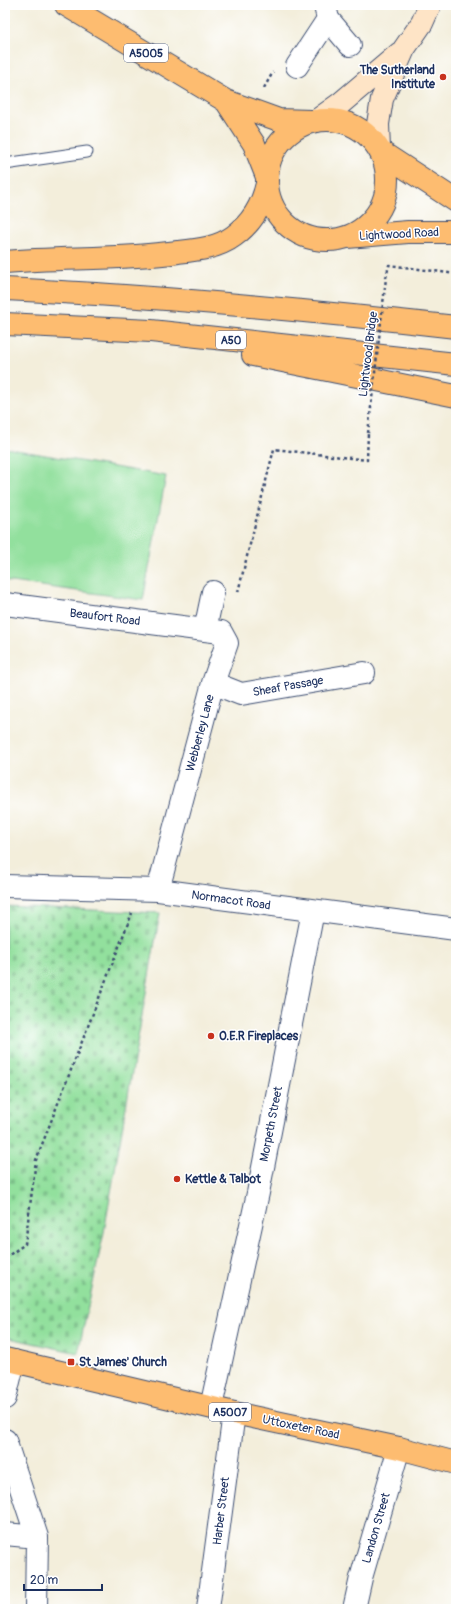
<svg xmlns="http://www.w3.org/2000/svg" width="461" height="1614" viewBox="0 0 461 1614" font-family="Pangolin,sans-serif">
  <style>
    .cemetery { fill: url(#cemetery-stones); stroke: #56887e }
    .pitch { fill: #92e09d; stroke: #56887e }
    .lines { fill: none; stroke-linecap: round; stroke-linejoin: round }
    .lane-casing { stroke: #3b4c71; stroke-width: 13 }
    .street-casing { stroke: #3b4c71; stroke-width: 24 }
    .secondary-casing { stroke: #3b4c71; stroke-width: 24 }
    .primary-casing { stroke: #3b4c71; stroke-width: 24 }
    .highway-casing { stroke: #3b4c71; stroke-width: 24 }
    .path { stroke: #3b4c71; stroke-width: 2.5; stroke-dasharray: 3 3; stroke-linecap: butt }
    .lane { stroke: #fff; stroke-width: 11 }
    .street { stroke: #fff; stroke-width: 22 }
    .secondary { stroke: #fee4c6; stroke-width: 22 }
    .primary { stroke: #fdbc70; stroke-width: 22 }
    .highway { stroke: #fdbc70; stroke-width: 22 }
    .path-bridge { stroke: #3b4c71; stroke-width: 2.5; stroke-dasharray: 3 3; stroke-linecap: butt }
    .poi-dot { fill: #c8321e; stroke: #fff; stroke-width: 1.5 }
    .labels { text-anchor: middle; stroke-width: 3; stroke-linejoin: round; paint-order: stroke }
    .shield { fill: #fff; stroke: #5f6d8e; stroke-width: 1 }
    .shield-label { font-size: 11px; font-weight: bold; fill: #1b2f5e }
    .poi-label { font-size: 12px; font-weight: bold; fill: #1b2f5e; stroke: #fff; text-anchor: start }
    .street-label { font-size: 12px; fill: #1b2f5e; stroke: #fff }
  </style>
  <defs>
    <pattern id="cemetery-stones" width="16" height="16" patternUnits="userSpaceOnUse"><rect width="16" height="16" fill="#92e09d"/><path d="M2 7V4a2 2 0 0 1 4 0v3zM10 15v-3a2 2 0 0 1 4 0v3z" fill="#7dc08a"/></pattern>
  </defs>
  <rect width="100%" height="100%" fill="#fff"/>
  <filter id="ink" filterUnits="userSpaceOnUse"><feTurbulence type="fractalNoise" baseFrequency=".025" numOctaves="2"/><feDisplacementMap in="SourceGraphic" scale="8" xChannelSelector="R" yChannelSelector="G"/><feConvolveMatrix kernelMatrix="1 2 1 2 8 2 1 2 1" color-interpolation-filters="sRGB"/></filter>
  <filter id="wash" filterUnits="userSpaceOnUse"><feTurbulence type="fractalNoise" baseFrequency=".012" numOctaves="4" result="noise"/><feDisplacementMap in="SourceGraphic" scale="16" xChannelSelector="R" yChannelSelector="G"/><feGaussianBlur stdDeviation="0.9" result="paint"/><feColorMatrix in="noise" values="0 0 0 0 0 0 0 0 0 0 0 0 0 0 0 0 0 1.4 0 .05"/><feComposite in="paint" operator="in"/></filter>
  <g filter="url(#wash)">
    <rect width="100%" height="100%" fill="#f3eedb"/>
    <path class="cemetery" d="M5 906 160 913 104 1232 78 1353 5 1337Z"/>
    <path class="pitch" d="M5 448 166 476 143 600 5 581Z"/>
  </g>
  <g filter="url(#ink)">
    <g class="lines">
      <defs>
        <path id="lane" d="M5 164 87 152"/>
        <path id="street" d="M325 6 328 19 350 45
          M297 66 328 19
          M5 604 205 630
          M213 683 241 694 364 673
          M5 886 158 890 456 929
          M158 890 213 683 227 643 221 632 205 630 213 592
          M5 1398 14 1361
          M211 1407 258 1193 313 911
          M5 1440 37 1537 36 1609
          M5 1534 37 1537
          M208 1609 234 1413
          M354 1609 361 1578 399 1448"/>
        <path id="secondary" d="M316 121 341 103 400 53
          M379 149 378 124 382 99 404 49 422 23 430 5"/>
        <path id="primary" d="M66 5 226 101 279 120 311 121
          M226 101 254 144 267 177
          M267 180a60 60 0 1 1 120 0a60 60 0 1 1-120 0Z
          M381 152 456 201
          M347 237 408 232H456
          M5 1359 234 1413 399 1448 456 1463"/>
        <path id="highway" d="M5 262C63 257 121 260 178 252 197 250 218 248 234 236 252 223 262 206 267 184
          M5 289C156 296 306 310 456 327
          M5 324 151 331 456 364
          M253 355 456 396"/>
      </defs>
      <use href="#lane" class="lane-casing"/>
      <use href="#street" class="street-casing"/>
      <use href="#secondary" class="secondary-casing"/>
      <use href="#primary" class="primary-casing"/>
      <use href="#highway" class="highway-casing"/>
      <path class="path" d="M264 88 273 72
        M386 278 389 265 456 274
        M238 592 274 449 367 460 368 433
        M5 1258 25 1244 36 1160 132 913"/>
      <use href="#lane" class="lane"/>
      <use href="#street" class="street"/>
      <use href="#secondary" class="secondary"/>
      <use href="#primary" class="primary"/>
      <use href="#highway" class="highway"/>
      <path class="path-bridge" d="M368 433 386 278"/>
    </g>
  </g>
  <g class="poi-dot">
    <circle cx="443" cy="77" r="4"/>
    <circle cx="211" cy="1036" r="4"/>
    <circle cx="177" cy="1179" r="4"/>
    <rect x="67" y="1358" width="8" height="8" rx="2"/>
  </g>
  <g class="labels">
    <g class="shield">
      <rect x="124" y="44" width="44" height="18" rx="3"/>
      <rect x="216" y="331" width="30" height="18" rx="3"/>
      <rect x="209" y="1403" width="42" height="18" rx="3"/>
    </g>
    <g class="shield-label">
      <text x="146" y="57">A5005</text>
      <text x="231" y="344">A50</text>
      <text x="230" y="1416">A5007</text>
    </g>
    <g class="poi-label">
      <text x="435" y="74" text-anchor="end">The Sutherland<tspan x="435" dy="14">Institute</tspan></text>
      <text x="219" y="1040">O.E.R Fireplaces</text>
      <text x="185" y="1183">Kettle &amp; Talbot</text>
      <text x="79" y="1366">St James' Church</text>
    </g>
    <g class="street-label">
      <text transform="translate(399 234) rotate(-3)" y="4">Lightwood Road</text>
      <text transform="translate(368 354) rotate(-83)" y="4">Lightwood Bridge</text>
      <text transform="translate(105 617) rotate(7)" y="4">Beaufort Road</text>
      <text transform="translate(288 686) rotate(-10)" y="4">Sheaf Passage</text>
      <text transform="translate(200 733) rotate(-75)" y="4">Webberley Lane</text>
      <text transform="translate(231 900) rotate(8)" y="4">Normacot Road</text>
      <text transform="translate(271 1124) rotate(-79)" y="4">Morpeth Street</text>
      <text transform="translate(301 1427) rotate(12)" y="4">Uttoxeter Road</text>
      <text transform="translate(221 1511) rotate(-83)" y="4">Harber Street</text>
      <text transform="translate(376 1528) rotate(-74)" y="4">Landon Street</text>
    </g>
  </g>
  <rect width="461" height="1614" fill="none" stroke="#fff" stroke-width="20"/>
  <path d="M24 1584v6h78v-6" fill="none" stroke="#1b2f5e" stroke-width="2"/>
  <text x="30" y="1584" font-size="12" fill="#1b2f5e" stroke="#ffffff" stroke-width="3" paint-order="stroke">20 m</text>
</svg>
